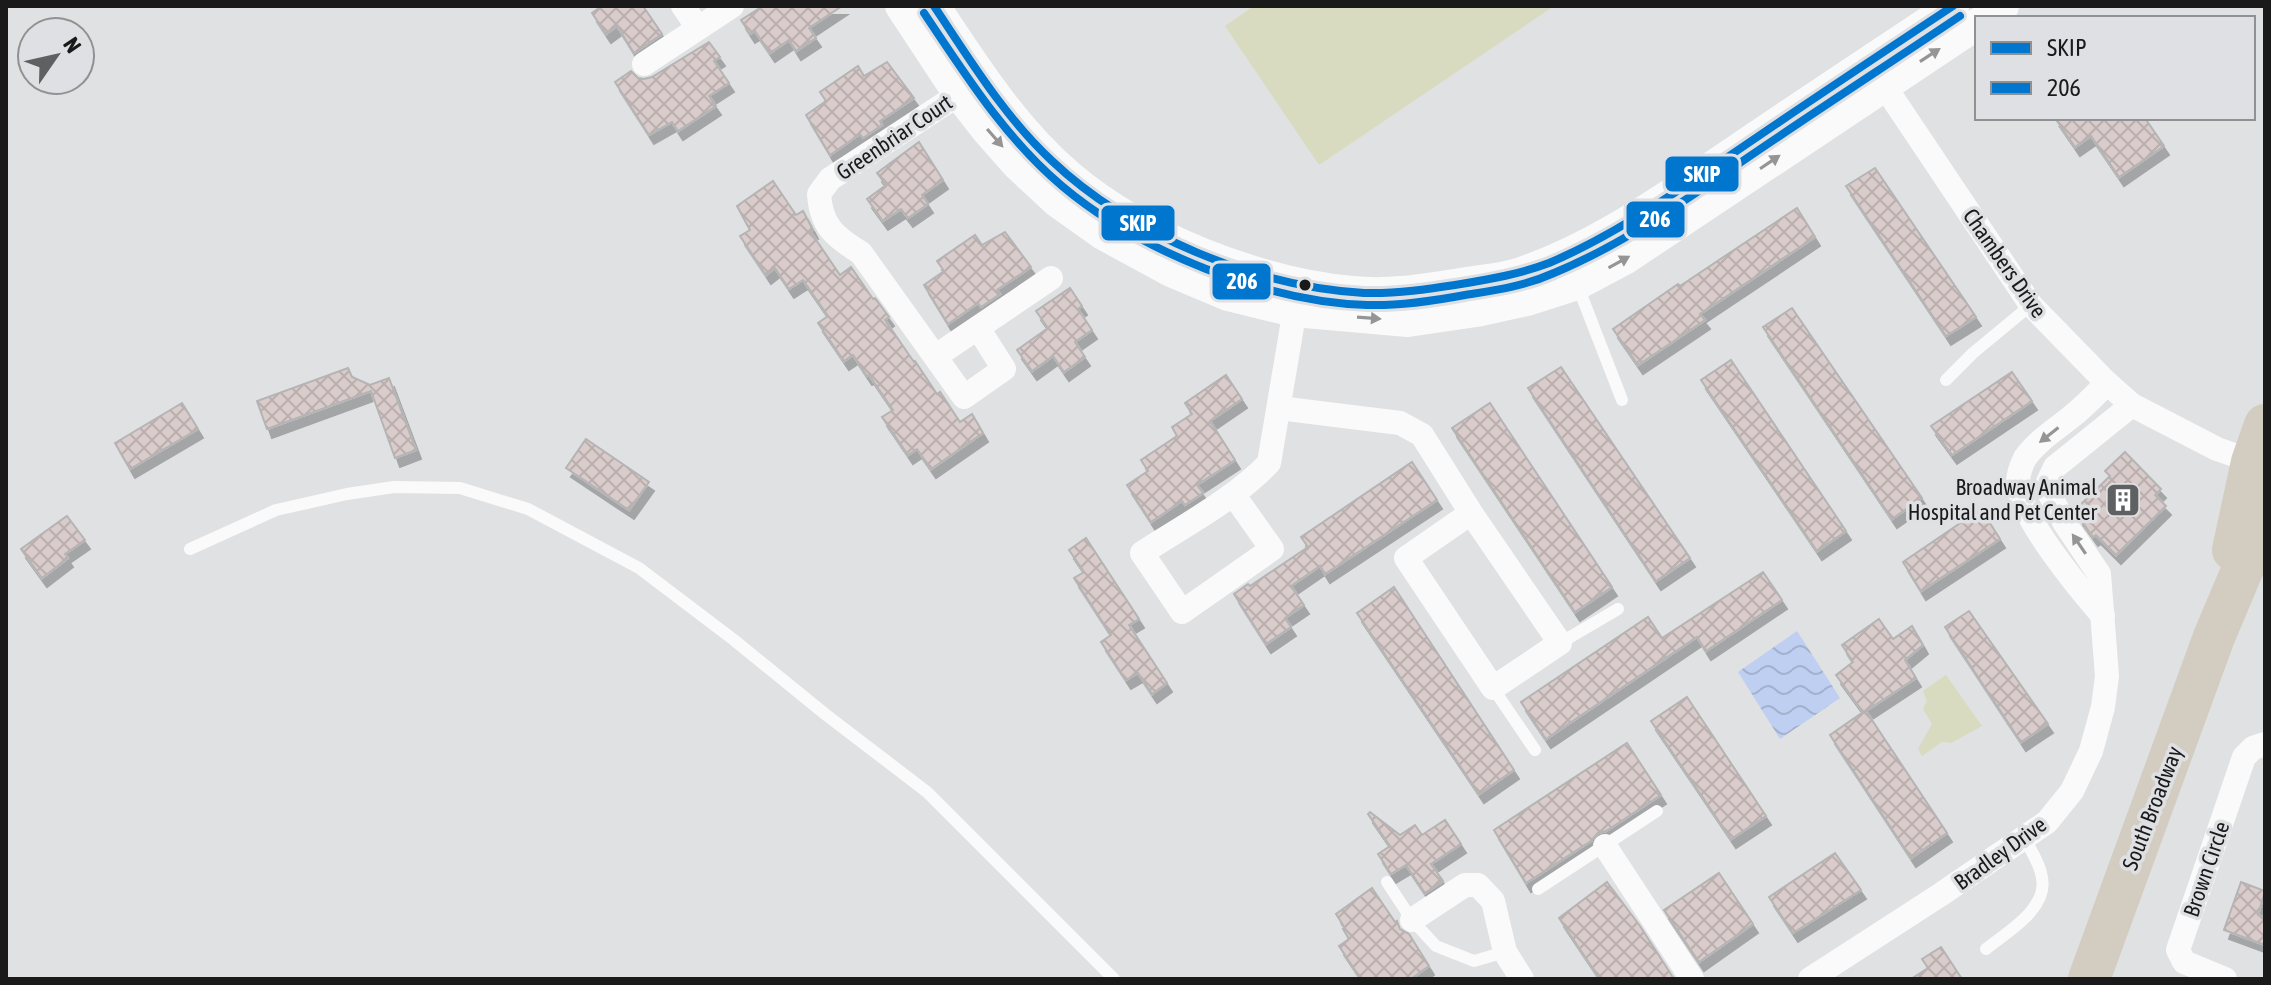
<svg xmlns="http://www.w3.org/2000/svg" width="2271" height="985" font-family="'Asap Condensed',sans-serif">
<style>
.park{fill:#d8dbc0}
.water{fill:url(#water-waves)}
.building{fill:url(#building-cross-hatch);stroke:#b5b4b5;stroke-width:2;filter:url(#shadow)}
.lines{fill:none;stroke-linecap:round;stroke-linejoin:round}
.lane{stroke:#fafafb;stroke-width:12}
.street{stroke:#fafafb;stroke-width:24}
.secondary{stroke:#fafafb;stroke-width:32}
.highway{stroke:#d3cdc1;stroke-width:42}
.bus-1-casing{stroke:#dfe0e3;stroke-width:14}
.bus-2-casing{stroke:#dfe0e3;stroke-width:14}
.bus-1{stroke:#0076ce;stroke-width:8}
.bus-2{stroke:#0076ce;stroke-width:8}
.oneway{fill:#959596}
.bus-dot{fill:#1a1a1b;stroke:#dfe0e3;stroke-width:3}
.labels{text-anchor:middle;stroke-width:7;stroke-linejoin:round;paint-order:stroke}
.street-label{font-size:22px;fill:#1a1a1b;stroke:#dfe0e3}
.poi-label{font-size:22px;fill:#1a1a1b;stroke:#dfe0e3;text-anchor:end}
.line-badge{stroke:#dfe0e3;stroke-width:3}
.badge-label{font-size:22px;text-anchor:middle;font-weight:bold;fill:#fff}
</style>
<defs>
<pattern id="water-waves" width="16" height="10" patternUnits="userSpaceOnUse" patternTransform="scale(2)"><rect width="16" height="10" fill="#becff1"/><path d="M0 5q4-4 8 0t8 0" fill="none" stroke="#a3b1ce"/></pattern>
<pattern id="building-cross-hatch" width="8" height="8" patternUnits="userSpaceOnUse" patternTransform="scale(2)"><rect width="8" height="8" fill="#d9cccb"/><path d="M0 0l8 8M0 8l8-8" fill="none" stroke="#baafae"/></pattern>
<filter id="shadow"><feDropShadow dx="5" dy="9" stdDeviation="0" flood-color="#0004"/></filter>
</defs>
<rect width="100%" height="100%" fill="#e0e1e2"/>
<g class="park">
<polygon points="1254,6 1554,6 1319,165 1225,26"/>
<polygon points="1946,675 1982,726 1951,743 1942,742 1922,756 1918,749 1932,724 1923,709 1927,701 1923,691"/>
</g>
<polygon class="water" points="1797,631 1840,698 1780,739 1738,672"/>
<g class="building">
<polygon points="602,6 643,6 662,34 634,53 617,26 606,34 592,13"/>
<polygon points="763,6 842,6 809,28 816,38 796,51 789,40 770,53 755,31 750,34 741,20"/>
<polygon points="709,42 720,57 714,61 729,83 709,96 716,106 678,131 672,122 649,135 615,82 631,71 638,78 644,79 652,77"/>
<polygon points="887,62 914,98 880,121 882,125 863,138 860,134 830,155 806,115 826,101 820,92 858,66 864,76"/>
<polygon points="2055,118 2145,118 2164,146 2119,177 2091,136 2075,147"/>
<polygon points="919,142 943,180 922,195 928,204 908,218 901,209 883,221 867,199 886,185 877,173"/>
<polygon points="1875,168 1976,317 1946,336 1846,186"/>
<polygon points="773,181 796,215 803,211 813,230 810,231 840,275 851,267 873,299 875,298 889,317 885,320 914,362 915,361 937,394 940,392 960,422 972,414 983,433 931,469 917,449 908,455 882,417 893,410 869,375 867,376 853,355 844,361 818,323 828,316 803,280 789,289 775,268 766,275 740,236 750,230 737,206"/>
<polygon points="1797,208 1815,237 1700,314 1705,320 1638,365 1613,329 1678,284 1680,286"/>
<polygon points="1005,232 1031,267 997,290 1000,294 981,307 978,303 948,324 924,285 944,271 937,261 975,235 982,245"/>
<polygon points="1070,288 1082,306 1078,309 1092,330 1075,342 1085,357 1064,372 1053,356 1032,371 1017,350 1048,328 1036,311"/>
<polygon points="1792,308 1922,498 1892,519 1763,327"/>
<polygon points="1731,360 1846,531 1817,551 1701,380"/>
<polygon points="1561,367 1690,558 1656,581 1528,388"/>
<polygon points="348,368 352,377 370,385 389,378 416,450 395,458 371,391 267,429 257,401"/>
<polygon points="2012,372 2032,401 1952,455 1931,426"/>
<polygon points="1226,375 1242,399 1210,421 1235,460 1197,485 1203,493 1185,505 1182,501 1151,522 1127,485 1148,471 1141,460 1177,436 1172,427 1192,414 1185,403"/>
<polygon points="182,403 198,429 130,469 115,443"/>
<polygon points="1490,403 1612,587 1575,612 1452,428"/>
<polygon points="586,439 649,482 629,510 566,468"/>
<polygon points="2125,452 2161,489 2155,495 2166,506 2116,555 2096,535 2093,537 2078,516 2083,513 2078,507 2110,476 2105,471"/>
<polygon points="1412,462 1437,500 1325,574 1320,566 1291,586 1304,605 1285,618 1291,627 1266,644 1234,594 1248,584 1250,586 1308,547 1301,537"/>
<polygon points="1981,509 2000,539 1921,591 1903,562"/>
<polygon points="67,516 85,540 65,554 68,558 42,578 21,549"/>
<polygon points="1086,538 1139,619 1129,625 1167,683 1152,694 1138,673 1126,680 1101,642 1111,635 1074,578 1084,572 1069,550"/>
<polygon points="1763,572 1782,600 1706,651 1697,637 1546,739 1521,702 1648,617 1662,638"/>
<polygon points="1394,587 1514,770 1479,794 1357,613"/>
<polygon points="1969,611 2048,724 2021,742 1945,627"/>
<polygon points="1879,619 1893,639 1912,626 1923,645 1905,660 1916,678 1866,711 1947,833 1911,858 1830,735 1863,712 1836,675 1853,662 1842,645"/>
<polygon points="1687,697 1766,816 1731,839 1651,721"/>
<polygon points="1627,743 1661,795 1606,831 1598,833 1591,841 1526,883 1494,830"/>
<polygon points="1370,812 1400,835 1415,825 1422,835 1445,820 1461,844 1431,864 1443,881 1425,893 1406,865 1391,874 1378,854 1390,846 1368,814"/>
<polygon points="1835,853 1861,890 1793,933 1769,897"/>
<polygon points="1719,873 1753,924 1699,962 1664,910"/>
<polygon points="1607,882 1640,926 1674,979 1600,979 1559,918"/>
<polygon points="2241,882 2265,891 2258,915 2265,918 2265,945 2224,930"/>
<polygon points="1372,888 1395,922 1397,921 1400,929 1409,934 1429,966 1411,979 1361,979 1339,946 1349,939 1343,929 1345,928 1336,914"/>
<polygon points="1941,947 1962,979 1911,979 1928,968 1922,959"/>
</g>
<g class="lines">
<g class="lane">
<polyline points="1577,284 1622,400"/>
<polyline points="1946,380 1973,353 2031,305"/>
<polyline points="190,549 276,510 347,494 394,487 460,488 528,509 639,568 734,640 825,714 927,792 1114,979"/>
<polyline points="1560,643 1618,609"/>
<polyline points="1493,688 1535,750"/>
<polyline points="1387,882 1412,920 1436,946 1474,961 1505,952"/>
<polyline points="1538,889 1657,811"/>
<path d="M1986,949C2007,932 2048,909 2042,878C2040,864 2031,850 2024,838"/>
</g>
<g class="street">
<polyline points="683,6 698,28"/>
<polyline points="644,64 732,6"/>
<polyline points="1875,72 2031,305 2107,383 2132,405 2217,449 2263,465"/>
<path d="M973,85L830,179L819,194C821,226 835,237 861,253L964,397L1004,369L978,328"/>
<polyline points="936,356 1051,278"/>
<polyline points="1279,408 1400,423 1422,435 1471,513 1560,643 1493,688 1406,558 1471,513"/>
<path d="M1233,494L1272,549L1182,612L1142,553C1185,525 1233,500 1269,463L1297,297"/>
<path d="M2103,616C2081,591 2017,514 2018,482C2018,475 2022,464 2025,458C2037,441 2055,430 2071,417C2084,407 2095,395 2107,383"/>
<polyline points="1605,846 1692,979"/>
<polyline points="1412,920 1465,885 1478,885 1493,901 1505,952 1522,979"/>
<polyline points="1810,979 1940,895 2047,822 2072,791 2091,751 2103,707 2107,676 2099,574 2064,522 2051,497 2048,482 2055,467 2132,405"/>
<polyline points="2225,979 2184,962 2178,950 2244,757 2253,748 2265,744"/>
</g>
<g class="secondary">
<polyline points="901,6 959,94 987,130 1017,164 1058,202 1103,234 1171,271 1228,295 1294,311 1408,321 1476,311 1527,300 1577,284 1626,258 1977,24"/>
<path d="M934,6C974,66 1014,130 1070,177C1142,238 1258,283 1352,292C1391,296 1429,289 1467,283C1484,280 1504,279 1521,273C1599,247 1668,196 1736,151C1808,102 1881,54 1953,6"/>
<polyline points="1986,18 2003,6"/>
</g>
<g class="highway">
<polyline points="2233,550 2252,462 2265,425"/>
<polyline points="2089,979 2214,637 2265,516"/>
</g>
<g class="bus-1-casing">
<path id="bus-1" d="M934,6C970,60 1004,116 1051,160C1130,235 1256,287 1364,293C1397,294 1429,289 1461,284C1491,279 1520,274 1549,263C1618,234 1680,189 1741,148C1811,100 1882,53 1953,6"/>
</g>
<g class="bus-2-casing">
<path id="bus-2" d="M924,13C965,74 1005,138 1062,186C1139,251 1266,302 1367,305C1400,306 1433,301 1465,295C1496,290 1525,286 1554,273C1624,244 1687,199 1750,156C1819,109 1890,63 1960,16"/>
</g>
<use href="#bus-1" class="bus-1"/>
<use href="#bus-2" class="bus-2"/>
</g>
<defs><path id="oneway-solid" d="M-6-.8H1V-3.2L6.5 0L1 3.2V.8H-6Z" transform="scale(2)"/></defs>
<g class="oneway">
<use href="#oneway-solid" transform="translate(1930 55) rotate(-33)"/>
<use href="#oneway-solid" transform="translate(995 138) rotate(49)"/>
<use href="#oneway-solid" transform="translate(1770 162) rotate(-34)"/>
<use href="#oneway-solid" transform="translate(1619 262) rotate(-29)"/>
<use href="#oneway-solid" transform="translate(1369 318) rotate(4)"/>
<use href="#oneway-solid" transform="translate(2049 435) rotate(142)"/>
<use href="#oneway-solid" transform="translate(2079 544) rotate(-124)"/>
</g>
<defs>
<g id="building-square" transform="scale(1.8)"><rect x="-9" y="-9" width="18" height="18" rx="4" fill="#5f6061" stroke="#dfe0e3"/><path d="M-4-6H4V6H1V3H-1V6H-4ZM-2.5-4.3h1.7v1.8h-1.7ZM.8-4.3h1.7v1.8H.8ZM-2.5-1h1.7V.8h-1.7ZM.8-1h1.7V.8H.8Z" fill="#fff"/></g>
</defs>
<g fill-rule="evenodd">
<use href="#building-square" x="2123" y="500"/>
</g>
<circle class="bus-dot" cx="1305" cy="285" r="7"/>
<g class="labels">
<g class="street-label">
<text transform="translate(894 137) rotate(-34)" y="8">Greenbriar Court</text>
<text transform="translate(2005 263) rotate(55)" y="8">Chambers Drive</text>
<text transform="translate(2152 808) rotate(-69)" y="8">South Broadway</text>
<text transform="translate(2000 853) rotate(-36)" y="8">Bradley Drive</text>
<text transform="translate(2206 869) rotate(-71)" y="8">Brown Circle</text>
</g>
<g class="poi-label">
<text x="2097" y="495">Broadway Animal<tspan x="2097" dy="25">Hospital and Pet Center</tspan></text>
</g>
</g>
<g class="line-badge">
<rect x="1664" y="155" width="76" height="38" rx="8" fill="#0076ce"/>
<rect x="1625" y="200" width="61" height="39" rx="8" fill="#0076ce"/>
<rect x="1100" y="204" width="76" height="38" rx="8" fill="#0076ce"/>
<rect x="1211" y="262" width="61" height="39" rx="8" fill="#0076ce"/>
</g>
<g class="badge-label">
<text x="1702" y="182">SKIP</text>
<text x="1655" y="227">206</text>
<text x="1138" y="231">SKIP</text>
<text x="1242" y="289">206</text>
</g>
<rect width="2271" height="985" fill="none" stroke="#1a1a1b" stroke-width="16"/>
<rect x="1975" y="16" width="280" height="104" fill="#dfe0e3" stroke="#909193" stroke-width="2"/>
<rect x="1991" y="42" width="40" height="12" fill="#0076ce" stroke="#909193" stroke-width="2"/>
<text x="2047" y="56" font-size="24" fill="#1a1a1b">SKIP</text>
<rect x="1991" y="82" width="40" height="12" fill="#0076ce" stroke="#909193" stroke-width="2"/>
<text x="2047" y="96" font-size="24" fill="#1a1a1b">206</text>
<g transform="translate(56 56) rotate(56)"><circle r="38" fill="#dfe0e3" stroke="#909193" stroke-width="2"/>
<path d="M0-6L14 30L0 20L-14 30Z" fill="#5f6061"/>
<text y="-12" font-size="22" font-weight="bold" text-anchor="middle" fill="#1a1a1b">N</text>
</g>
</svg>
